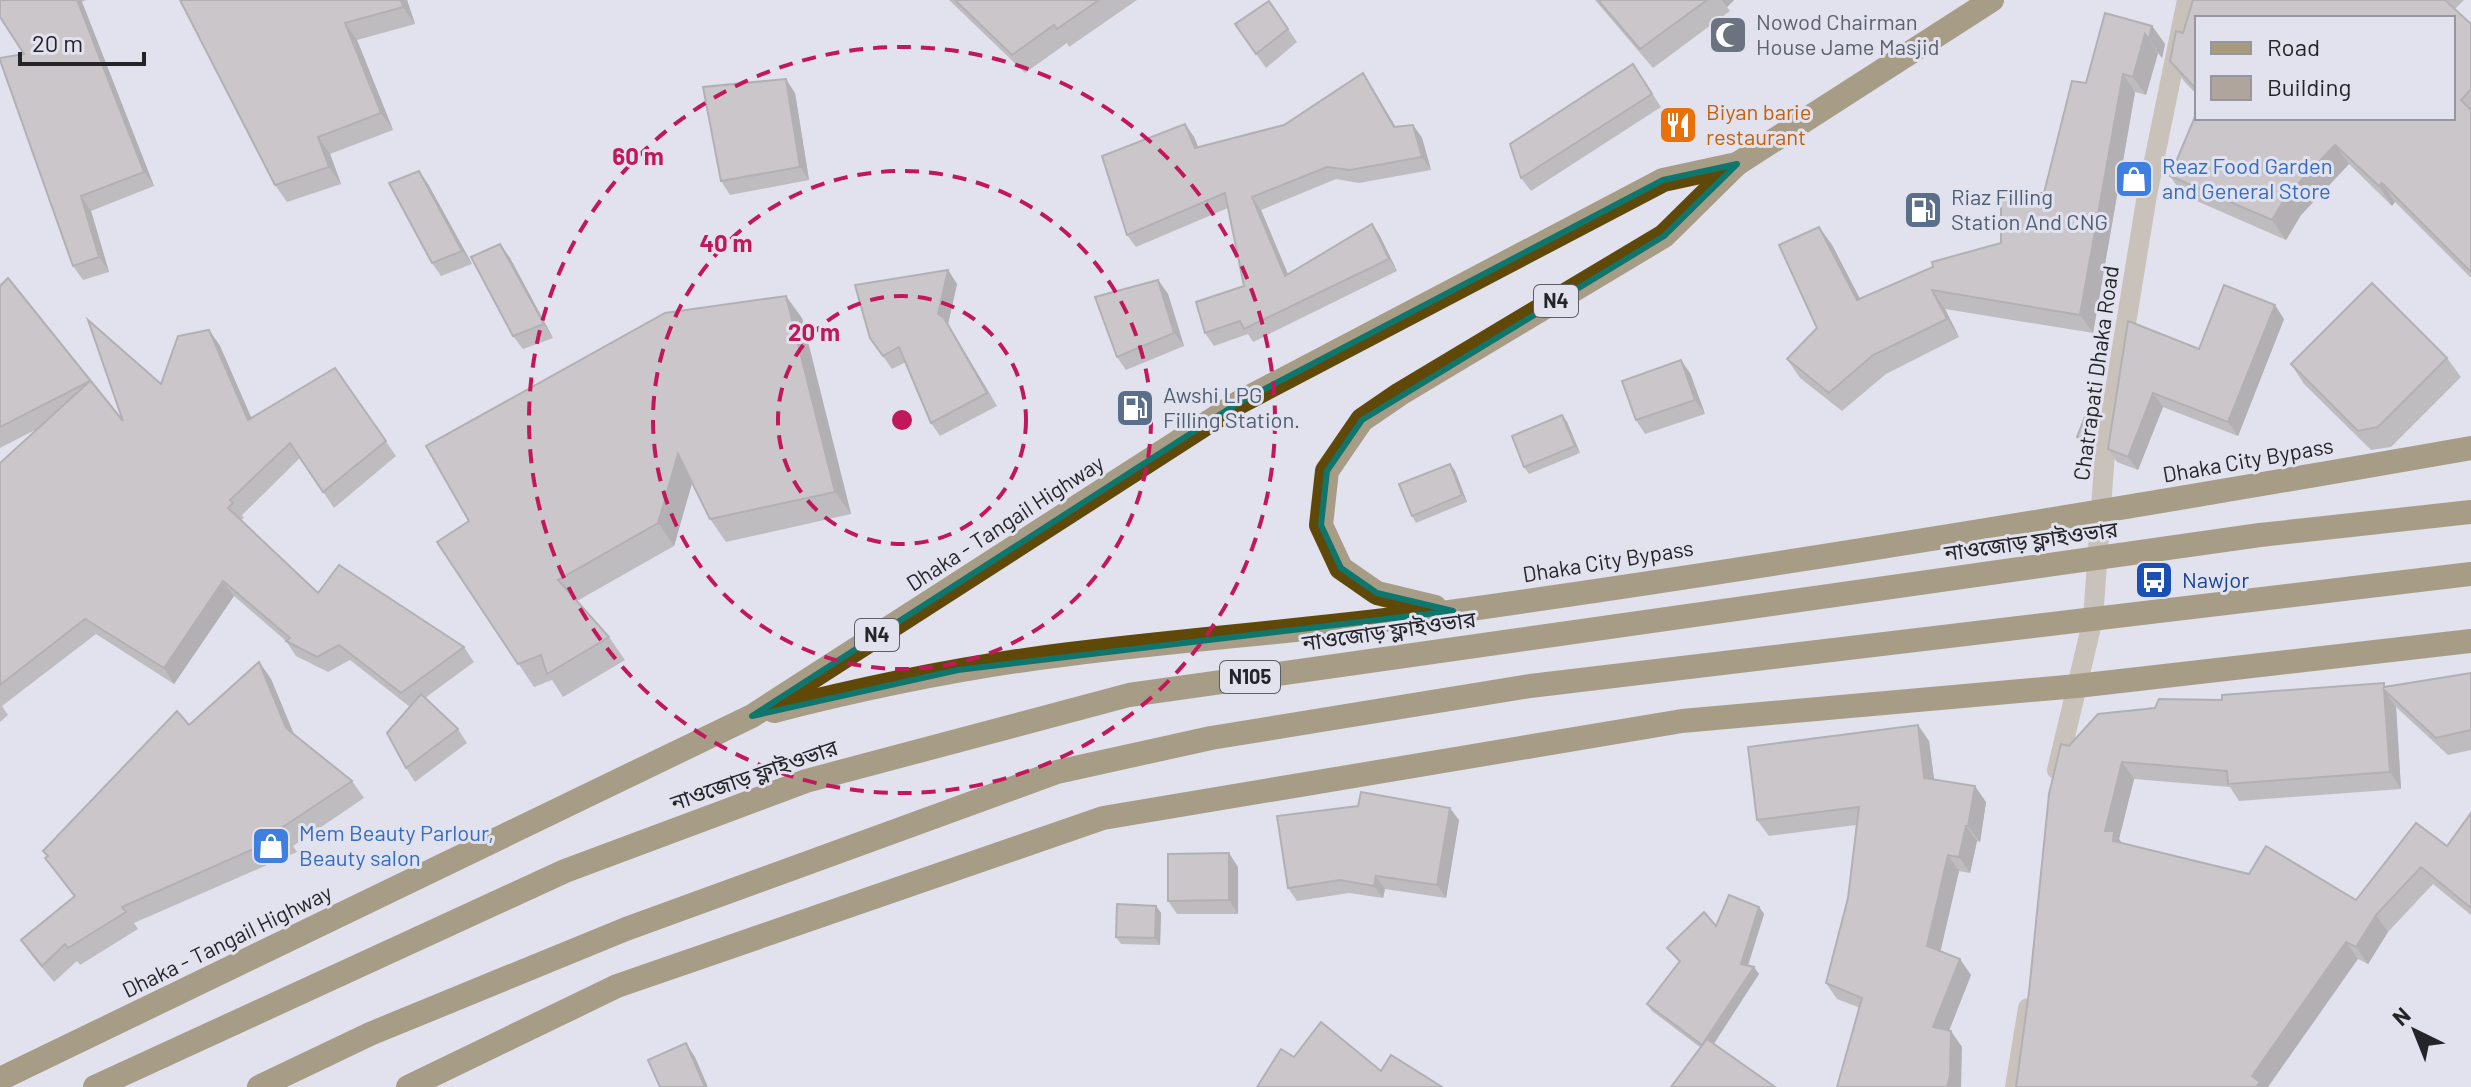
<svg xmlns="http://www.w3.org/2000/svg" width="2471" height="1087" font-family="Barlow,'Noto Sans Bengali',sans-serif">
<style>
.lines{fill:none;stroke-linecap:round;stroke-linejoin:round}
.minor{stroke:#a89b7c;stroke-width:20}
.highway{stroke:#604908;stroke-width:24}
.wall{fill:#968e87}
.shaded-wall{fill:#7a746e}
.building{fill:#afa59d;stroke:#7a746e;stroke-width:2}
.marked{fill:none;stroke:#0f766e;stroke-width:6;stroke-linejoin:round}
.ring{fill:none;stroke:#c2185b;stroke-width:4;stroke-dasharray:14 10}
.labels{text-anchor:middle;stroke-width:6;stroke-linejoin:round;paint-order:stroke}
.shield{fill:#e1e2ee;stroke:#5d5d64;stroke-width:2}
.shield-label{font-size:20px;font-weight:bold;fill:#242429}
.worship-label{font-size:22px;fill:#5b616d;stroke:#e1e2ee;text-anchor:start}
.food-label{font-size:22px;fill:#c56008;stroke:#e1e2ee;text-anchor:start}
.shop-label{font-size:22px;fill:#366cbe;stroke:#e1e2ee;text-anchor:start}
.service-label{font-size:22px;fill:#4e5e75;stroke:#e1e2ee;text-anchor:start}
.street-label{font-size:22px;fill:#242429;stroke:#e1e2ee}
.transit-label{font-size:22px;fill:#164399;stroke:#e1e2ee;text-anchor:start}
.centre{fill:#c2185b;stroke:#e1e2ee;stroke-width:4}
.ring-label{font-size:24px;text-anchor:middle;font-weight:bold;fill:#c2185b;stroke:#e1e2ee;stroke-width:6;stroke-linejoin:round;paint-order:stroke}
</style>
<rect width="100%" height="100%" fill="#e1e2ee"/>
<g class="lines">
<g class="minor">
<polyline points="2057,770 2093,619 2105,452 2147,195 2187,0"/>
<polyline points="2015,1087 2028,1008"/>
</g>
<g class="highway">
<polyline points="1435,607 1377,593 1341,568 1321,525 1327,471 1362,420 1400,394 1664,236 1737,164 1992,0"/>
<path d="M774,711C872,686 970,666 1070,654C1199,638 1328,629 1457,611C1796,563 2134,507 2471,448"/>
<polyline points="0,1079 752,716 1238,403 1663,180 1737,164"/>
<polyline points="95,1087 565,871 806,781 1129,695 2260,535 2471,512"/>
<polyline points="259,1087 370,1034 626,929 1057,772 1211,738 1530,686 2471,574"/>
<polyline points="408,1087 617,986 1103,818 1682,721 2077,686 2471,641"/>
</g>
</g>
<g class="wall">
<polygon points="0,0 86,0 82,2 154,186 91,211 109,272 83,280 73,266 24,54"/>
<polygon points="180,0 407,0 415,24 357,40 393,130 330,154 341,184 287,202 275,185"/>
<polygon points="949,0 1137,0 1069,47 1067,43 1025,73"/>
<polygon points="1595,0 1734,0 1727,7 1730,11 1653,68"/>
<polygon points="2193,0 2464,0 2455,9 2471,24 2471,278 2395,202 2392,206 2349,164 2301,215 2286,240 2183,195 2170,176 2453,118 2197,18 2197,95 2184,81 2170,61 2183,33"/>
<polygon points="1269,1 1297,42 1266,68 1235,24"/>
<polygon points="2152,26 2165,44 2162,58 2158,53 2146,95 2135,92 2093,333 1945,309 1959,337 1886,374 1842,411 1800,378 1787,359 1817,328 1819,227 1832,245 1860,299 2001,243 2044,193 2086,83"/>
<polygon points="1633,64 1661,107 1531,191 1521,178"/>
<polygon points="1371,86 1395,126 1413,125 1422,138 1431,170 1359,183 1336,179 1261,210 1288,274 1372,224 1380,236 1397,271 1253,342 1248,334 1214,346 1205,333 1244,286 1228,208 1136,247 1127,235 1185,124 1194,137 1198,147 1284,125"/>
<polygon points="795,93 809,180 730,195 721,181"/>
<polygon points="428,184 472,264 441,276 432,263"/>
<polygon points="500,244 510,258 553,338 523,349 513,336"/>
<polygon points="948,270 957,284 948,324 997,406 940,436 931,423 906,362 892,369 870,338"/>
<polygon points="1158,280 1168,294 1184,346 1126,370 1117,357"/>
<polygon points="0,286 123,421 161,384 209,330 220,346 251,418 335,368 396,456 334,508 300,458 242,515 244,518 241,520 318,593 464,647 474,662 425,698 458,729 467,743 415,782 406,768 410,707 350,660 328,672 296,656 286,641 234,596 174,684 96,634 2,706 8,715 0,722 0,463 37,429 0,448"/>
<polygon points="802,318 851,514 726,542 710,519 692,483 674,546 577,601 609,637 625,660 563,697 552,680 534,687 437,542"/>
<polygon points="2284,319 2238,436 2163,407 2138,470 2117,462 2108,449 2128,321 2199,349"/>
<polygon points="2447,358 2461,377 2391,447 2371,450 2304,384 2291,364"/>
<polygon points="1690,373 1705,414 1645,434 1636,420"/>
<polygon points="2087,412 2096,426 2092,452 2086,450 2077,437"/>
<polygon points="1562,415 1567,422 1580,453 1529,474 1524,467"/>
<polygon points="1450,464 1455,471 1467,502 1416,523 1412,516"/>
<polygon points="259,662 271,679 294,734 352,781 364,798 293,846 297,852 134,923 138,929 80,965 77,961 54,982 33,957 21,940 74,897 45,858 47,856 43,851 189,725"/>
<polygon points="2471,673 2471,750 2448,755 2396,707 2401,789 2239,801 2230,787 2134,779 2119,839 2122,844 2356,900 2447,846 2471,813 2471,915 2433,884 2388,932 2368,964 2358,959 2016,1087 2069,746 2155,708 2222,700 2386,686"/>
<polygon points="1929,741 1934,780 1986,802 1980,842 1977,841 1970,873 1959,871 1940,951 1971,975 1949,1031 1962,1047 1837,999 1826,983 1848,898 1856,825 1769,836 1757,820"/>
<polygon points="1459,820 1446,898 1385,889 1383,898 1349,893 1297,901 1288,888"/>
<polygon points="1238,867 1238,914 1177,914 1168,901"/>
<polygon points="1156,906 1161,913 1160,945 1121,944 1116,937"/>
<polygon points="1759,907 1764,914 1748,966 1759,974 1701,1048 1652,1011 1647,1004 1679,962 1667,948"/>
</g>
<g class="shaded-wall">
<polygon points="77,0 81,0 82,2 154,186 144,172"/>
<polygon points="401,0 407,0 415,24 403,7"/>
<polygon points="1722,0 1734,0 1727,7"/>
<polygon points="345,23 357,40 393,130 381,113"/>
<polygon points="2152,26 2165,44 2162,58 2149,39"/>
<polygon points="2145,34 2158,53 2146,95 2133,77"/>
<polygon points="1363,73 1371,86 1403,139 1394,127"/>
<polygon points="2123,74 2135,92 2093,333 2080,315"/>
<polygon points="786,79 795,93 809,180 800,167"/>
<polygon points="1185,124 1194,137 1204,161 1195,148"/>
<polygon points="1413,125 1422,138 1431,170 1422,157"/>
<polygon points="318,137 330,154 341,184 329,167"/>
<polygon points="2335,145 2349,164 2301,215 2286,240 2272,220 2287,195"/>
<polygon points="419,171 428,184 472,264 462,251"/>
<polygon points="2382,183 2395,202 2392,206 2379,186"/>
<polygon points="81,196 91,211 109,272 99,257"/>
<polygon points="1252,197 1261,210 1294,289 1285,276"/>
<polygon points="1372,224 1380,236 1397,271 1389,259"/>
<polygon points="1819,227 1832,245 1870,318 1857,300"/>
<polygon points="500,244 510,258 553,338 544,324"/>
<polygon points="948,270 957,284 948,324 997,406 938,314"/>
<polygon points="1158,280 1168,294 1184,346 1174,333"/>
<polygon points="1932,290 1945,309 1959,337 1947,319"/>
<polygon points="786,296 802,318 851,514 835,492"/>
<polygon points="2275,305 2284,319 2238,436 2228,422"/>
<polygon points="209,330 220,346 259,435 248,420"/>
<polygon points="1681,360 1690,373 1705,414 1695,400"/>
<polygon points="2153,393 2163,407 2138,470 2128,457"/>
<polygon points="2087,412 2096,426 2092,452 2082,439"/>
<polygon points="1562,415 1567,422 1580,453 1575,446"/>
<polygon points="678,454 694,476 674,546 658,523"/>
<polygon points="1450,464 1455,471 1467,502 1462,495"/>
<polygon points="223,581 234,596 174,684 164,668"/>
<polygon points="259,662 271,679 298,745 286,728"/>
<polygon points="2384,690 2396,707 2401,789 2390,772"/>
<polygon points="1918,725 1929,741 1936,794 1924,778"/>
<polygon points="2122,762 2134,779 2119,839 2126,848 2117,847 2105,831"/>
<polygon points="1975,786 1986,802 1980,842 1968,826"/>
<polygon points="1450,808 1459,820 1446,898 1437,885"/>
<polygon points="1966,826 1977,841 1970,873 1959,857"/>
<polygon points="1229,853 1238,867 1238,914 1229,900"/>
<polygon points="1948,855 1959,871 1938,962 1927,946"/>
<polygon points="1376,876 1385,889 1383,898 1374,886"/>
<polygon points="1156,906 1161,913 1160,945 1155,938"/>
<polygon points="1759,907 1764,914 1746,971 1741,964"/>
<polygon points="2376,915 2388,932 2368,964 2356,947"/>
<polygon points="2346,942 2358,959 2268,1087 2256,1087 2252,1076"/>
<polygon points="1960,959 1971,975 1944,1043 1933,1027"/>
<polygon points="1754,967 1759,974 1708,1053 1703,1046"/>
<polygon points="1951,1031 1962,1047 1961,1087 1947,1087"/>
<polygon points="686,1043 695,1057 708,1087 705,1087"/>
</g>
<g class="building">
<polygon points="0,0 77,0 144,172 81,196 99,257 73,266 0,60 0,58 24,54 0,17"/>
<polygon points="180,0 401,0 403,7 345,23 381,113 318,137 329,167 275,185"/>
<polygon points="955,0 1099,0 1057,29 1054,25 1012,55"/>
<polygon points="1598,0 1707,0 1640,49"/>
<polygon points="2193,0 2445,0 2471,24 2471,89 2461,100 2471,110 2471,272 2382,183 2379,186 2335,145 2287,195 2272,220 2170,176 2197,112 2197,118 2453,118 2453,18 2197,18 2197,90 2170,61 2176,31 2183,33"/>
<polygon points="1269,1 1288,29 1256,54 1235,24"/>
<polygon points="2105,13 2152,26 2149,39 2145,34 2133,77 2123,74 2080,315 1932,290 1947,319 1873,355 1829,393 1787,359 1817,328 1779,245 1819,227 1857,300 1933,267 1932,262 2001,243 2001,193 2044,193 2072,81 2086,83"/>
<polygon points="1633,64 1652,94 1521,178 1510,144"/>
<polygon points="1363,73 1394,127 1413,125 1422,157 1350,170 1327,167 1252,197 1285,276 1372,224 1389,259 1244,329 1240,321 1205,333 1196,302 1244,286 1225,193 1127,235 1102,156 1185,124 1195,148 1284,125"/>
<polygon points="786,79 800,167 721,181 703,87"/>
<polygon points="419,171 462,251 432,263 389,183"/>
<polygon points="500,244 544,324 513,336 471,257"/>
<polygon points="948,270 938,314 944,318 987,393 931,423 899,347 883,356 870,338 855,285"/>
<polygon points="8,278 123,421 88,320 161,384 178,336 209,330 248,420 335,368 386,441 323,492 290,443 230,500 233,503 228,508 318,593 339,565 464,647 401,693 339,645 317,657 286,641 290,638 223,581 164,668 85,619 0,685 0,463 90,381 0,427 0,286"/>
<polygon points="1158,280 1174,333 1117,357 1095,297"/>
<polygon points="2372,283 2447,358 2378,427 2358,431 2291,364"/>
<polygon points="2224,285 2275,305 2228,422 2153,393 2128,457 2108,449 2128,321 2199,349"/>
<polygon points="786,296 835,492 710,519 678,454 658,523 558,580 609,637 547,674 541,655 518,664 437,542 469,521 426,446 665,313"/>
<polygon points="1681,360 1695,400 1636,420 1622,381"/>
<polygon points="2087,412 2082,439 2077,437"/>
<polygon points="1562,415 1575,446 1524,467 1512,436"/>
<polygon points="1450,464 1462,495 1412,516 1399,484"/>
<polygon points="259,662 286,728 352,781 280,829 285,835 122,907 126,912 68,948 65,944 42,966 21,940 75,896 45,858 48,856 43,851 177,711 189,725"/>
<polygon points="2471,673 2471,730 2436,738 2384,690 2390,772 2228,784 2227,771 2122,762 2105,831 2114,831 2113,841 2249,874 2266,846 2356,900 2416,823 2447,846 2471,813 2471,908 2421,867 2376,915 2356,947 2346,942 2252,1076 2260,1082 2256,1087 2016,1087 2029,992 2049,794 2061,744 2069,746 2098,714 2155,708 2159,699 2222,700 2222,695 2384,683 2384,687"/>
<polygon points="421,694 458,729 406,768 387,733"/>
<polygon points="1918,725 1924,778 1975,786 1968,826 1966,826 1959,857 1948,855 1927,946 1960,959 1933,1027 1951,1031 1950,1076 1947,1087 1837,1087 1862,998 1826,983 1848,898 1859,807 1757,820 1748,747"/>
<polygon points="1361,792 1450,808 1437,885 1376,876 1374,886 1340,880 1288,888 1277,816 1358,806"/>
<polygon points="1229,853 1229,900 1168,901 1168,854"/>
<polygon points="1729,895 1759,907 1741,964 1754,967 1702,1045 1647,1004 1680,961 1667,948 1704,912 1716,926"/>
<polygon points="1117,904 1156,906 1155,938 1116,937"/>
<polygon points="1321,1022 1381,1071 1391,1055 1442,1087 1257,1087 1281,1049 1294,1057"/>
<polygon points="1707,1039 1775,1087 1671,1087"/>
<polygon points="686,1043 705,1087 660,1087 648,1060"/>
</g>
<path d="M0 0H2471V1087H0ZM1737,164L1664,236L1362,420L1327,471L1321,525L1341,568L1377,593L1453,611L958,670L752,716L1238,403L1663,180Z" fill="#e1e2ee" fill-opacity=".55" fill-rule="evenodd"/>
<path class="marked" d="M1737,164L1664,236L1362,420L1327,471L1321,525L1341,568L1377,593L1453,611L958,670L752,716L1238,403L1663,180Z"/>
<g class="ring">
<circle cx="902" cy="420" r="124"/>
<circle cx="902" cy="420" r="249"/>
<circle cx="902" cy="420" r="373"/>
</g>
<defs>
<g id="mosque-square" transform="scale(2)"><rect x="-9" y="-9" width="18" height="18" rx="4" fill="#6b7280" stroke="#e1e2ee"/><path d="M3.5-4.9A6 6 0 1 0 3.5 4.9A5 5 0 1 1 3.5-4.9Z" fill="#fff"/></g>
<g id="restaurant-square" transform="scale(2)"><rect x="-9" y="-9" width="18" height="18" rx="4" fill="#e8710a" stroke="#e1e2ee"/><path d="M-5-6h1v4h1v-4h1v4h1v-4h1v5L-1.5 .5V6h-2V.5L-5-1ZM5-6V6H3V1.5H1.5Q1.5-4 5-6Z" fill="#fff"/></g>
<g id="shop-square" transform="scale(2)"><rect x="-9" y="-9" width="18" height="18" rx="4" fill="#3f7fe0" stroke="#e1e2ee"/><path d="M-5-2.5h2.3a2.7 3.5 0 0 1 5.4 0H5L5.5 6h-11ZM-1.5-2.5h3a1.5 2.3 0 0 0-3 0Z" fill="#fff"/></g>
<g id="fuel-square" transform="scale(2)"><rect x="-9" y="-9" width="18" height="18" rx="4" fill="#5c6f8a" stroke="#e1e2ee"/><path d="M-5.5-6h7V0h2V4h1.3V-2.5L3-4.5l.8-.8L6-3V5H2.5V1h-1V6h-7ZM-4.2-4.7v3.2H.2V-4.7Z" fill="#fff"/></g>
<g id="bus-square" transform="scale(2)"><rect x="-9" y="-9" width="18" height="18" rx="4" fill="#1a4fb4" stroke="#e1e2ee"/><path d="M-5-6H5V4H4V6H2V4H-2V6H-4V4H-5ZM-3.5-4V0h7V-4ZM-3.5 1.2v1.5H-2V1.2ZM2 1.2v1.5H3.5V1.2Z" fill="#fff"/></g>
</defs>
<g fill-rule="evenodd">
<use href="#mosque-square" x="1728" y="35"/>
<use href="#restaurant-square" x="1678" y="125"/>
<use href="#shop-square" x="2134" y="179"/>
<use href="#fuel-square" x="1923" y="210"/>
<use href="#fuel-square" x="1135" y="408"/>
<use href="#bus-square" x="2154" y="580"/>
<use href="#shop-square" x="271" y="846"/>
</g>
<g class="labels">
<g class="shield">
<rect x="1534" y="285" width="44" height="32" rx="6"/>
<rect x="855" y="619" width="44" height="32" rx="6"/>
<rect x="1220" y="661" width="60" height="32" rx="6"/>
</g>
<g class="shield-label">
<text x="1556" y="308">N4</text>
<text x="877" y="642">N4</text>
<text x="1250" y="684">N105</text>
</g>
<g class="worship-label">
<text x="1756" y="30">Nowod Chairman<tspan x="1756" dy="25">House Jame Masjid</tspan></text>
</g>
<g class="food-label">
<text x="1706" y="120">Biyan barie<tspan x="1706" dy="25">restaurant</tspan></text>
</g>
<g class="shop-label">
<text x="2162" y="174">Reaz Food Garden<tspan x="2162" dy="25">and General Store</tspan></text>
<text x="299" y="841">Mem Beauty Parlour,<tspan x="299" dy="25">Beauty salon</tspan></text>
</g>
<g class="service-label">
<text x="1951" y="205">Riaz Filling<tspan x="1951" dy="25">Station And CNG</tspan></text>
<text x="1163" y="403">Awshi LPG<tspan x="1163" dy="25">Filling Station.</tspan></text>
</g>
<g class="street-label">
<text transform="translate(2096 373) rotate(-82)" y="8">Chatrapati Dhaka Road</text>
<text transform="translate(2248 460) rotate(-10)" y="8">Dhaka City Bypass</text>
<text transform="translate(1005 523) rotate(-33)" y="8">Dhaka - Tangail Highway</text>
<text transform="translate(2031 541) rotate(-8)" y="8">নাওজোড় ফ্লাইওভার</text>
<text transform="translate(1608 561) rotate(-9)" y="8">Dhaka City Bypass</text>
<text transform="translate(1389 631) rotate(-8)" y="8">নাওজোড় ফ্লাইওভার</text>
<text transform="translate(754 775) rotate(-19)" y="8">নাওজোড় ফ্লাইওভার</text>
<text transform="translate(227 941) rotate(-26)" y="8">Dhaka - Tangail Highway</text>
</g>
<g class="transit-label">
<text x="2182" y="588">Nawjor</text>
</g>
</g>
<circle cx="902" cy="420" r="12" class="centre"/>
<g class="ring-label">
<text x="638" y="165">60 m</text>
<text x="726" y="252">40 m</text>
<text x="814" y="341">20 m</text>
</g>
<rect x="2195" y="16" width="260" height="104" fill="#e1e2ee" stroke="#95969f" stroke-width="2"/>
<rect x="2211" y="42" width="40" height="12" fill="#a89b7c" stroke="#95969f" stroke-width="2"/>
<text x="2267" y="56" font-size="24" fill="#242429">Road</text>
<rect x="2211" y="76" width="40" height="24" fill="#afa59d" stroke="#95969f" stroke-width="2"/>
<text x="2267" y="96" font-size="24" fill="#242429">Building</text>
<g transform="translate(2415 1031) rotate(317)" stroke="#e1e2ee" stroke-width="6" paint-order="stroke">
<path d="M0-6L14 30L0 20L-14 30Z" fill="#242429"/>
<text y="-12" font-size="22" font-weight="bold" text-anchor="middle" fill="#242429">N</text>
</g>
<path d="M20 52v12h124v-12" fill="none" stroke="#242429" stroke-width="4"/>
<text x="32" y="52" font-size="24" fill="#242429" stroke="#e1e2ee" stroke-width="6" paint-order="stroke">20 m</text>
</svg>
